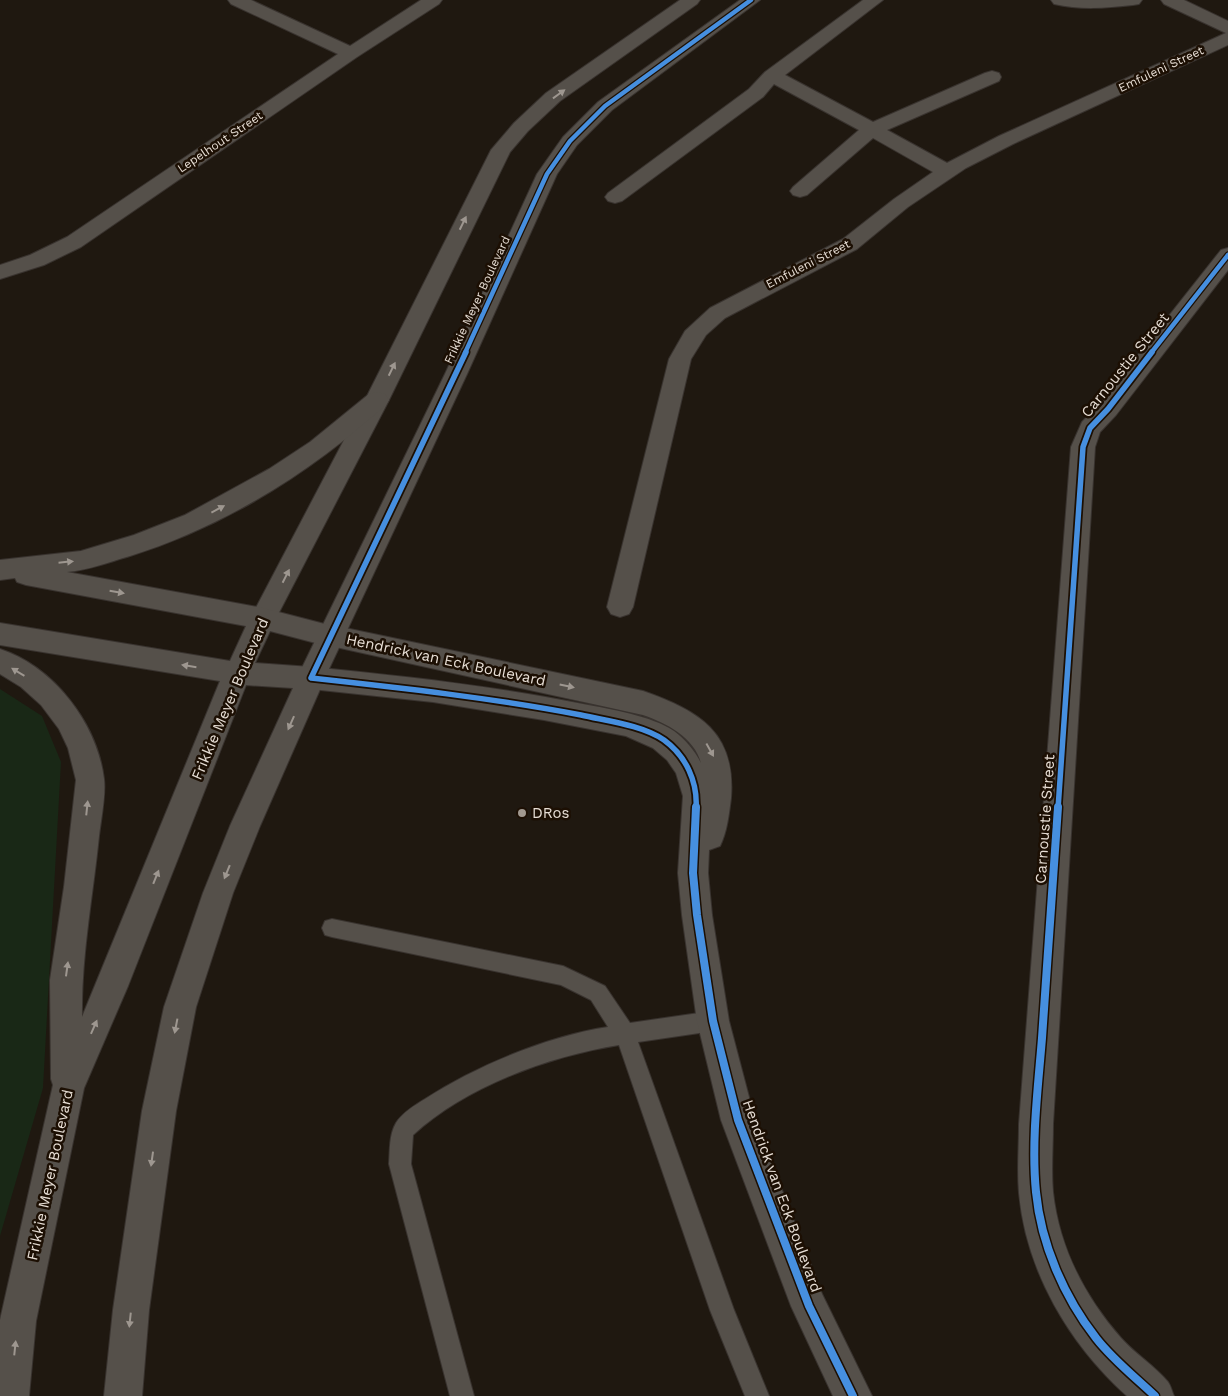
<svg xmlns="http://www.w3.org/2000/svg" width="1228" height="1396" font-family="'Work Sans',sans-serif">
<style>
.green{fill:#192816}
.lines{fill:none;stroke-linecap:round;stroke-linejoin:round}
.service-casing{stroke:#39332f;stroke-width:2}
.minor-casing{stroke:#39332f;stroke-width:2}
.tertiary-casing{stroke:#39332f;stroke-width:2}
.secondary-casing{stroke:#39332f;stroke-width:2}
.service{fill:#55504a;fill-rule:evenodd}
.minor{fill:#55504a;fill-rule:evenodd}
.tertiary{fill:#55504a;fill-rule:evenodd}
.secondary{fill:#55504a;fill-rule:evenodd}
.cycleway-far2-casing{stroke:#1c0f03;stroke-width:7}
.cycleway-far1-casing{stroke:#1c0f03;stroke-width:9}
.cycleway-casing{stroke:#1c0f03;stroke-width:11}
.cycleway-far2{stroke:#468fdf;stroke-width:4.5}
.cycleway-far1{stroke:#468fdf;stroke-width:5.5}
.cycleway{stroke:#468fdf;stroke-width:8}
.oneway{fill:#9e9790}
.poi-dot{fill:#a19990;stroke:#1c0f03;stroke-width:2}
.labels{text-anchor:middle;stroke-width:5;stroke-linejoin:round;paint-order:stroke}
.far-street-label{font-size:12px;fill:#e7ded5;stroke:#1c0f03}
.street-label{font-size:15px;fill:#e7ded5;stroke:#1c0f03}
.poi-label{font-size:15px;fill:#e7ded5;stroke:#1c0f03;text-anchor:start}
</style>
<rect width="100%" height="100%" fill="#1f1810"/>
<polygon class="green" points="0,689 42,716 61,762 43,1088 0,1236"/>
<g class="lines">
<g class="service-casing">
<path id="service" d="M332,919L563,966L605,986L630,1023L713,1011L720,1014L723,1021L720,1028L713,1031L638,1042L734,1310L769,1396H745L710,1310L619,1045C549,1056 465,1087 413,1135L411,1164L474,1396H450L389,1164C390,1150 389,1135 396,1123C402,1113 415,1105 425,1099C476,1066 548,1036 608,1027L591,1000L561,985L332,937L325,935L322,928L325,921Z"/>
</g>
<g class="minor-casing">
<g id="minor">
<polygon points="228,0 251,0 350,46 421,0 442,0 439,4 357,57 81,247 44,265 0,279 0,265 30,255 67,237 338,54 231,4"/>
<polygon points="863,0 883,0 785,75 873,122 985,73 992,71 999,73 1001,77 999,81 887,130 947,163 999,136 1226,33 1164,4 1161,0 1184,0 1228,21 1228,45 1013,144 966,168 908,207 857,249 725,318 706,335 691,359 633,607 629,614 620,617 611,614 607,607 669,359 685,331 710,308 843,239 894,199 933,172 873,138 807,195 800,197 793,195 790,191 793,187 859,130 774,84 763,97 622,201 615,203 608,201 605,197 608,193 749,89 765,72"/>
<path d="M1051,0H1142L1139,4L1133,5C1106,8 1080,10 1054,4Z"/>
<path d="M1228,248V270L1116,415L1100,432L1095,447L1053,1124C1053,1147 1051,1170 1053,1192C1059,1247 1085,1297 1121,1338C1135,1354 1155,1366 1168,1382C1171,1386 1172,1392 1174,1396H1127C1069,1344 1026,1271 1019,1193C1017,1170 1019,1147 1019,1124L1071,447L1082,422L1100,403L1221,250Z"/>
<path d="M331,625L643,691C699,711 736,732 731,798C729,814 727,832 720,846L709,850L708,873L712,915L729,1021L755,1120L822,1294L872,1396H833L791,1306L721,1120L697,1021L682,915L678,873L683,796L676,773L667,760L653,748L626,736L544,720L433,702L311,689L301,686L297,678L301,670L311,667C402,676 493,686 583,704C610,709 652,716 674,731C685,739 695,751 701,763C694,737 666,723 643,715L322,644L318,636L322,628Z"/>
</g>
</g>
<g class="tertiary-casing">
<g id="tertiary">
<polygon points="680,0 700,0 697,4 560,101 528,131 510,152 389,400 272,626 263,630 254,626 250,619 365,400 491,150 514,123 546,93"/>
<polygon points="740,0 760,0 612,110 577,145 557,174 467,374 321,686 311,689 301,686 297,678 445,374 537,174 563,137 598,102"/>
</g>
</g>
<g class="secondary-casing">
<path id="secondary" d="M377,392L385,394L389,400L385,406C366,422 346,439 326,454C267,498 200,534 130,556C109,562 89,570 67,572L263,608L340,628L344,636L340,644L331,647L270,631L255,663L311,667L321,670L325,678L260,826L233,893L196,1007L176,1111L149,1310L142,1396H104L113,1310L142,1111L164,1007L203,893L230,826L293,688L246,685L128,986L84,1088L36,1321L29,1396H0V1320L53,1085L51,1079L50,980L64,887L76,780L68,748L59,729L41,705L21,687L0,674V649C54,667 97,723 104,779C106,795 101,819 99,836C93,896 81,956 82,1017L220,681L0,645V623L230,661L246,626L26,585L17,582L15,578L0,580V560L81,551L134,535L185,515L269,469L310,442L369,394Z"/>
</g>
<use href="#service" class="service"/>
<use href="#minor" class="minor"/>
<use href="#tertiary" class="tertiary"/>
<use href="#secondary" class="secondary"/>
<g class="cycleway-far2-casing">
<g id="cycleway-far2">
<polyline points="465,353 547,174 570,141 605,106 751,0"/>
<polyline points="1151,353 1228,255"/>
</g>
</g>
<g class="cycleway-far1-casing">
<g id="cycleway-far1">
<path d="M466,352L311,678C402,688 492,698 581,715C607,721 642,725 664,740C686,756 698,782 696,809"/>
<polyline points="1058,809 1083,447 1090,428 1108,409 1152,352"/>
</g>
</g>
<g class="cycleway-casing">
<g id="cycleway">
<polyline points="696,807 693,873 697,915 713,1021 738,1120 809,1306 853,1396"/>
<path d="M1058,807C1053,884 1047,961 1042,1038C1038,1088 1031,1142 1036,1192C1041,1244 1064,1297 1096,1338C1113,1360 1135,1377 1155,1396"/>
</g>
</g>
<use href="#cycleway-far2" class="cycleway-far2"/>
<use href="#cycleway-far1" class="cycleway-far1"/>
<use href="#cycleway" class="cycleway"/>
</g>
<defs><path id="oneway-solid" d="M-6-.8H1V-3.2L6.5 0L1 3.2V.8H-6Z" transform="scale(1.25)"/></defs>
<g class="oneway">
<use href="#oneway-solid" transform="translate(559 94) rotate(-36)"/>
<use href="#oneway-solid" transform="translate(463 223) rotate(-64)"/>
<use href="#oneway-solid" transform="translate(392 369) rotate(-64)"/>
<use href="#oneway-solid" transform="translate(218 509) rotate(-28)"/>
<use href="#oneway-solid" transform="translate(66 562) rotate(-6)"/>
<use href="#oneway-solid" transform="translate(286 576) rotate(-63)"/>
<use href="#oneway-solid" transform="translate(117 592) rotate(10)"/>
<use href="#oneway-solid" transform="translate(189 666) rotate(-171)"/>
<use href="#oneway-solid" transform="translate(18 672) rotate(-149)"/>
<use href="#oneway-solid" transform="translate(567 686) rotate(12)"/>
<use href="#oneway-solid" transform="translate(291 723) rotate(114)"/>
<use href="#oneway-solid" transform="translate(710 750) rotate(61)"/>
<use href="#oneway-solid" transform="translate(87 808) rotate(-84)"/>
<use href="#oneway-solid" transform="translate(227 872) rotate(112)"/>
<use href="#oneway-solid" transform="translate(156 877) rotate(-68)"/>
<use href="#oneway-solid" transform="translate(67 969) rotate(-82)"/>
<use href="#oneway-solid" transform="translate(176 1026) rotate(101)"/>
<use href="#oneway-solid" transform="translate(94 1027) rotate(-66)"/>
<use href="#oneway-solid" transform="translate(152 1159) rotate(98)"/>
<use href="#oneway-solid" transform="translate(130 1320) rotate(96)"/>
<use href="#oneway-solid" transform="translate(15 1348) rotate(-84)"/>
</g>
<circle class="poi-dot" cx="522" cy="813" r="5"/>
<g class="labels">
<g class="far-street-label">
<text transform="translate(1161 69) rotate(-25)" y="4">Emfuleni Street</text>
<text transform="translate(220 142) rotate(-34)" y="4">Lepelhout Street</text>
<text transform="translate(808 264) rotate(-27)" y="4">Emfuleni Street</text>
<text transform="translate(477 300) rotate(-65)" y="4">Frikkie Meyer Boulevard</text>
</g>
<g class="street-label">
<text transform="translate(1125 365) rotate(-51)" y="5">Carnoustie Street</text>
<text transform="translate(446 660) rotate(12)" y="5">Hendrick van Eck Boulevard</text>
<text transform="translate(230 699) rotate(-67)" y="5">Frikkie Meyer Boulevard</text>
<text transform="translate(1045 819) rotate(-86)" y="5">Carnoustie Street</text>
<text transform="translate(50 1175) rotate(-78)" y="5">Frikkie Meyer Boulevard</text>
<text transform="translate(782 1196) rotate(70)" y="5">Hendrick van Eck Boulevard</text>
</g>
<g class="poi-label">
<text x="532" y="818">DRos</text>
</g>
</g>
</svg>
